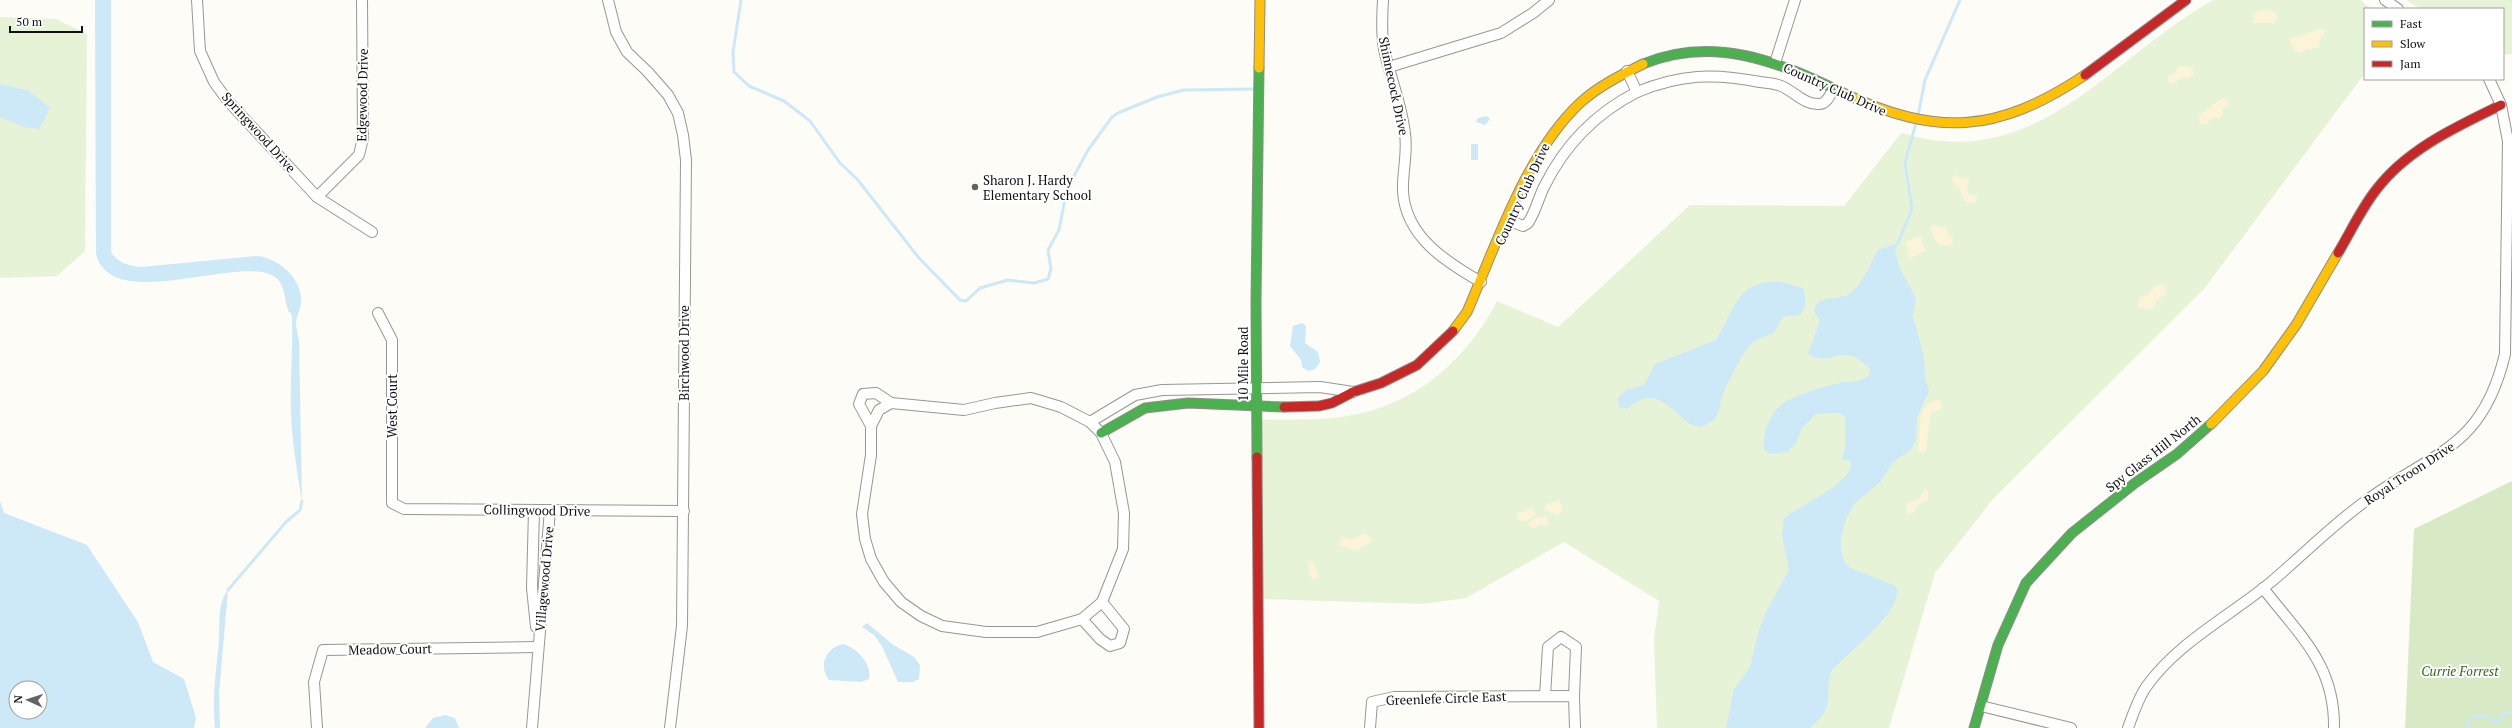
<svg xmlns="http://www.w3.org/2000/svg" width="2512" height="728" font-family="'PT Serif',serif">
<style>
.green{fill:#e7f3d7}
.forest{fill:#d8eac5}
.sand{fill:#fcf4d9}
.water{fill:#cde8f7;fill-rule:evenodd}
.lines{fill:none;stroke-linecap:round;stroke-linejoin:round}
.stream{stroke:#cde8f7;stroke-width:3}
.street-casing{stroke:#979795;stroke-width:12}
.fast-casing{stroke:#8e8d8b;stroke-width:11}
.slow-casing{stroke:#8e8d8b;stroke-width:11}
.jam-casing{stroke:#8e8d8b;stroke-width:11}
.street{stroke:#fffffe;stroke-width:10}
.fast{stroke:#4caf50;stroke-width:9}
.slow{stroke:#ffc107;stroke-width:9}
.jam{stroke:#c62828;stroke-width:9}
.poi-dot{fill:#646362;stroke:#fff;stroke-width:1.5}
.labels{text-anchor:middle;stroke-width:4;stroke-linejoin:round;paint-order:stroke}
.street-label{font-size:13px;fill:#111;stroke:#fff}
.poi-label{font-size:13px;fill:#111;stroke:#fff;text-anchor:start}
.park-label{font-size:13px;font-style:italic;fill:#2f6b1f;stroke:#fff}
</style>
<rect width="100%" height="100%" fill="#fdfcf7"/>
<g class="green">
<path d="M2213,0H2360L2372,9H2365V73L2204,289L1993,499L1935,573L1889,728H1657L1654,639L1659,601L1564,542L1466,598L1423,604L1262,599V420C1290,419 1319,421 1347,416C1414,406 1466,361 1497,301L1558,327L1690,205L1844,206L1901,133C2038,174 2108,59 2213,0Z"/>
<polygon points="2406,0 2512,0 2512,54 2503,55 2503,9 2421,9"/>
<polygon points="0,17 56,19 87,34 85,251 57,276 0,278 0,117 3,117 28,90 0,84"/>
</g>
<polygon class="forest" points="2512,481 2512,728 2405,728 2414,529"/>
<g class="sand">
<polygon points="2265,9 2275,12 2277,19 2274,23 2253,23 2253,14"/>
<polygon points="2320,29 2324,30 2325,35 2319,39 2320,45 2317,48 2307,49 2300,53 2295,51 2290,42 2290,39"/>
<polygon points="2179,66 2193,67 2194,75 2187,78 2182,77 2176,82 2170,83 2168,80 2168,76 2176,72"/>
<path d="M2226,98L2228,103L2227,107L2222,108L2223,115L2219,118L2212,117L2207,124H2200L2198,117C2201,113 2220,99 2226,98Z"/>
<polygon points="1956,174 1960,179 1966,177 1969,178 1967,189 1969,194 1977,197 1976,202 1969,203 1964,201 1959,187 1952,181 1952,177"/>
<path d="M1932,225L1947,228V234L1953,238L1952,244C1942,250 1934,241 1931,231Z"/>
<polygon points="1920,236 1923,238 1922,243 1926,250 1910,259 1906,242"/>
<polygon points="2163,284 2167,289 2167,294 2157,300 2155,306 2151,309 2138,308 2139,298 2149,294 2155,286"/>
<path d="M1939,400L1942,405L1941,409L1930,414L1926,451L1920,453L1918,449C1922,431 1914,403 1939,400Z"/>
<polygon points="1925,489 1929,490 1927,502 1917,505 1914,513 1907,514 1907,504 1919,498"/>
<polygon points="1557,500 1560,501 1562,509 1560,514 1555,516 1553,512 1545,511 1545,505"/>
<polygon points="1528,508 1533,509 1536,515 1524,522 1517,519 1517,513 1524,512"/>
<polygon points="1544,516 1548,519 1548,526 1539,525 1534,529 1528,526 1533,519"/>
<polygon points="1365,534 1370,536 1371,542 1361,547 1358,552 1338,545 1342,537 1352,539"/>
<polygon points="1313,561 1319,576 1315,579 1310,577 1308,562"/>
</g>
<g class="water">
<path d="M95,0H111V252C117,263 130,266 141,267L257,256C278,258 302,278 301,301C301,308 297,315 296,322C296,328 298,335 299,340L302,501C297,471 292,442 291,411C290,380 293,348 292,317C292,313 289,313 288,310C285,301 285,292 281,284C261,243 113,320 96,254Z"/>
<polygon points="0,84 28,90 50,108 39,129 24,127 0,117"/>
<polygon points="1487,116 1490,119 1485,125 1476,122 1478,118"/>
<rect x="1471" y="144" width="7" height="16"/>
<path d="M1898,243L1895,251L1900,269L1916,298L1913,316L1924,357L1925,378L1929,391L1917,418L1916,439L1911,450L1893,462L1880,482L1854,504L1846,519L1841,536V551L1845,562L1849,567L1893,585L1897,588C1902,612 1848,653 1832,670C1822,696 1839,704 1810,728H1726L1734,689L1750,667L1758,633L1766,612L1789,570L1782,535L1784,518C1797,507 1859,480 1850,461L1842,459L1845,449V417L1840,413L1816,414L1802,428L1796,443L1788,452L1770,454L1764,449C1762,435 1769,416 1780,406C1790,397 1826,385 1840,383C1851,381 1860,383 1869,375L1870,369C1840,338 1833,370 1808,354L1820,321L1814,311C1817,294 1835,301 1847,295C1863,286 1869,265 1878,250Z"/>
<path d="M1778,281L1803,288C1806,299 1807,306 1800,315L1783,317L1774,333C1765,337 1757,338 1750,345C1743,352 1725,387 1722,397C1720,403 1720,412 1716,417C1713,421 1707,425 1703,426C1682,434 1664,375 1627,409L1619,407L1618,398L1626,390L1644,385L1655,364L1716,340C1736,309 1734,283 1778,281Z"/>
<polygon points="1302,323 1306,326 1305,343 1318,352 1320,362 1315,369 1308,371 1302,367 1301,360 1290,346 1293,326"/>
<path d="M0,501L4,513L87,545L138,622L153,662L184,679L196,718L194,728H0ZM16,688H40V712H16Z"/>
<path d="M228,590L219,693L220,728H215C212,695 216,673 219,641C220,623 217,604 228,590Z"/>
<polygon points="867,623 892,644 914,657 920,665 919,679 913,682 898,682 882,646 874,635 862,627"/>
<path d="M843,644C857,648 872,664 869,679L861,682L829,680C818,665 826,648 843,644Z"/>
<polygon points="445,715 455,718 459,728 425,728 433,718"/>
</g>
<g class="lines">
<g class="stream">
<polyline points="741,0 733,52 734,72 749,86 784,101 810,121 840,163 857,179 919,258 960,300 966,301 980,288 1008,280 1034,283 1048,279 1051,269 1048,250 1059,230 1065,199 1073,178 1088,150 1112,117 1118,113 1157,97 1184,90 1256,89"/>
<polyline points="1918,116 1925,80 1960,0"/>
<polyline points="1898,243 1912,209 1905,163 1916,123"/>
<polyline points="228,590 286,522 300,510 302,501"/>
<polyline points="2467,728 2468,722 2474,716 2486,716 2495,722 2501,720 2504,713 2512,713"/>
</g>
<g class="street-casing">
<g id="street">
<polyline points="197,0 200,51 214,82 228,101 317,197 372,232"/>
<polyline points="608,0 616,32 627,52 648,72 668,95 678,113 683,135 686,160 682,626 670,728"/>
<path d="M1383,0C1382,16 1381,33 1384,49C1390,77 1402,105 1405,134C1408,152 1402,173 1403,192C1406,237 1446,262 1481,282"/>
<polyline points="2385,0 2398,9"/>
<polyline points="1775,63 1795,0"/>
<polyline points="1389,67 1501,33 1533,13 1549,0"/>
<path d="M1637,92C1681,74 1713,73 1760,82C1766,83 1775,83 1781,86C1794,91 1804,105 1819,104C1827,104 1830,95 1833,89"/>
<polyline points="317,197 359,155 363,138 362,0"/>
<path d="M1508,220L1523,226L1528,223C1536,211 1538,199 1544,187C1564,146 1596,113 1637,92L1627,71"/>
<polyline points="378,313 392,340 392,503 404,509 684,511"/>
<polygon points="1031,398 1061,407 1090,422 1101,433 1115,462 1124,513 1123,549 1102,602 1082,619 1037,632 986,632 942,626 921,616 901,602 884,582 871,559 865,539 862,514 871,455 871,426 879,410 891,403 964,410 995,403"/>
<polyline points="1090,422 1135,395 1162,390 1320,387 1353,392"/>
<polyline points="871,426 859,404 863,394 876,393 891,403"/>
<polyline points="534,510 532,588 536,627"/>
<path d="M2263,588C2299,635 2335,664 2334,728"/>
<polyline points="1082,619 1100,639 1110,646 1120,643 1124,629 1102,602"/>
<polyline points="1545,696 1548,647 1561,637 1576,647 1574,696"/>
<polyline points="1981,706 2071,728"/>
<polyline points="317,728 314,682 323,650 537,647"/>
<polyline points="532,728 550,510"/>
<polyline points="1370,728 1372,702 1394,697 1574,696 1575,728"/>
<path d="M2128,728C2133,714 2138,699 2146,687C2178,642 2230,616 2271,582C2302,556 2330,527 2363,503C2432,451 2482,451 2505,354L2508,141L2501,105L2489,79"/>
</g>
</g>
<g class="fast-casing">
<g id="fast">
<path d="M1643,64C1713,35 1777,61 1841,92"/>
<polyline points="1101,433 1145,408 1188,403 1284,407"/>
<polyline points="1257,457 1256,301 1259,68"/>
<polyline points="1974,728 1998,645 2026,583 2072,533 2135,483 2177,454 2211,424"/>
</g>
</g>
<g class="slow-casing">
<g id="slow">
<polyline points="1259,68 1260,0"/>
<path d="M1841,92C1937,137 1996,134 2085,75"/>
<path d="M1453,331L1467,312C1497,243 1526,153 1581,102C1599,86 1621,75 1643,64"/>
<polyline points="2211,424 2263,371 2296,325 2338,253"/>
</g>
</g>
<g class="jam-casing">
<g id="jam">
<polyline points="2085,75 2186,0"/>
<path d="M2338,253C2350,233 2361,209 2376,190C2407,149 2456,127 2501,105"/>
<polyline points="1284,407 1319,406 1332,403 1353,392 1381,383 1417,365 1453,331"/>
<polyline points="1257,457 1259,728"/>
</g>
</g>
<use href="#street" class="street"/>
<use href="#fast" class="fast"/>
<use href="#slow" class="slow"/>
<use href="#jam" class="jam"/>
</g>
<circle class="poi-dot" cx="975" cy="187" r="4"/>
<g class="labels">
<g class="street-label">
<text transform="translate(1394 86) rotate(78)" y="5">Shinnecock Drive</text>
<text transform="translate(1835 89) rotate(24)" y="5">Country Club Drive</text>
<text transform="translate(362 95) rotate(-89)" y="5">Edgewood Drive</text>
<text transform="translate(259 132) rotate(48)" y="5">Springwood Drive</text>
<text transform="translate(1522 194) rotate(-65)" y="5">Country Club Drive</text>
<text transform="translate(684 353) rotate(-90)" y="5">Birchwood Drive</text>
<text transform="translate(1243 364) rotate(-90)" y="5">10 Mile Road</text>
<text transform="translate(392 406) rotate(-90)" y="5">West Court</text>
<text transform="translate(2153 453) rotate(-38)" y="5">Spy Glass Hill North</text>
<text transform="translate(2409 473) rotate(-33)" y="5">Royal Troon Drive</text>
<text transform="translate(537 510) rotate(1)" y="5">Collingwood Drive</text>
<text transform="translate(544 579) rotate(-85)" y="5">Villagewood Drive</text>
<text transform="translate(390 649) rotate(-1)" y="5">Meadow Court</text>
<text transform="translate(1446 698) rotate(-2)" y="5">Greenlefe Circle East</text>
</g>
<g class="poi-label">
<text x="983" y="185">Sharon J. Hardy<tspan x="983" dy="15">Elementary School</tspan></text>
</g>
<g class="park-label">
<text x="2460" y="676">Currie Forrest</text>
</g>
</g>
<rect x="2364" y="8" width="140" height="72" fill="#ffffff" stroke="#a0a0a0"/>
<rect x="2372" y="21" width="20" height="6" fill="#4caf50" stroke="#a0a0a0"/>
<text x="2400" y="28" font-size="12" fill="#111111">Fast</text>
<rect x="2372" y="41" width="20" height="6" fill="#ffc107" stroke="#a0a0a0"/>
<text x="2400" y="48" font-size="12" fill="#111111">Slow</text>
<rect x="2372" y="61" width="20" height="6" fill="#c62828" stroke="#a0a0a0"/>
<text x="2400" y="68" font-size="12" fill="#111111">Jam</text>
<g transform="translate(28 700) rotate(273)"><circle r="19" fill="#ffffff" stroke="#a0a0a0"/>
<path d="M0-3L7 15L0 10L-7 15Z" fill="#646362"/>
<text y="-6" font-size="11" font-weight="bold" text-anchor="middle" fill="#111111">N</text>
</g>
<path d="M10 26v6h72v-6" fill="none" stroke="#111111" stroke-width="2"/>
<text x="16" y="26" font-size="12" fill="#111111" stroke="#ffffff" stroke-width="3" paint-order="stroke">50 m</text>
</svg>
